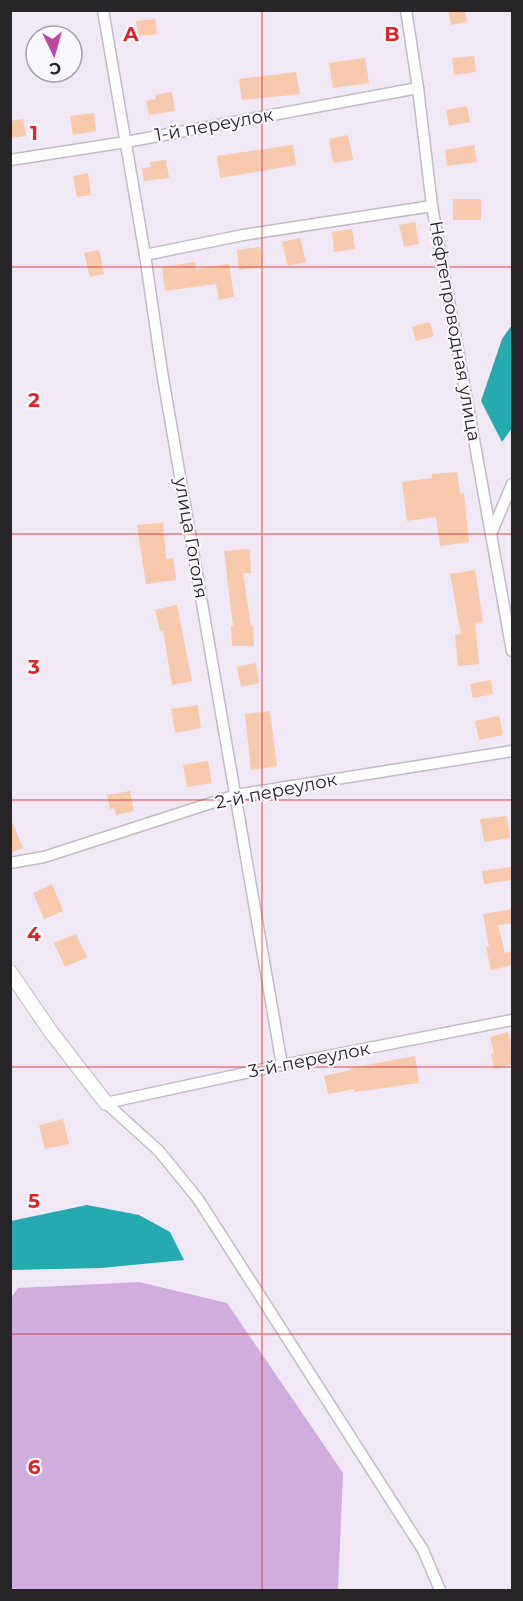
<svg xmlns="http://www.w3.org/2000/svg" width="523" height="1601" font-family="Montserrat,sans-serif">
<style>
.green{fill:#cfaede}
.water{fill:#25aaaf}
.building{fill:#f7c9ad}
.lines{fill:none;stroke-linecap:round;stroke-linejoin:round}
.minor-casing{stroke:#c2bbc6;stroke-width:13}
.tertiary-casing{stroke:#c2bbc6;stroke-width:16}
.minor{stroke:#fff;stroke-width:10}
.tertiary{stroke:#fff;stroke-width:14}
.grid{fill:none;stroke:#d62828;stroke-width:1.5;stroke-opacity:0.55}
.labels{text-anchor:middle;stroke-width:4.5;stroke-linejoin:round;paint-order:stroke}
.street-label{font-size:18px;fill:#272428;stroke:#fbf7fe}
.grid-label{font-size:20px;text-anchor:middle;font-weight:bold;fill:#d62828;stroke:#fbf7fe;stroke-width:4.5;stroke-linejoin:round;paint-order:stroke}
</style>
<rect width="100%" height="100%" fill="#f0e8f4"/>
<polygon class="green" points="139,1282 227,1303 343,1473 338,1590 11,1590 11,1298 18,1288"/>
<g class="water">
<polygon points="512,325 512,428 502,442 481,401 502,339"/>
<polygon points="87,1205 139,1215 170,1232 184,1260 101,1268 11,1270 11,1221"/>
</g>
<g class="building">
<polygon points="448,10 465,10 467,22 451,25"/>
<polygon points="155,19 157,34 138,36 136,21"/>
<polygon points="474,56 476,72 454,75 452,58"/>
<polygon points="365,58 369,83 333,88 329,63"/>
<polygon points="296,72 300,94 242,100 239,79"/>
<polygon points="172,92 175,111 149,115 146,101 156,99 155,95"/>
<polygon points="467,106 470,122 449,126 446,110"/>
<polygon points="94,113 96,131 73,135 70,116"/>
<polygon points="23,119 26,136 10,138 10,121"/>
<polygon points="348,135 353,160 333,163 329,139"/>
<polygon points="293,145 296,165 220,178 217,156"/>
<polygon points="474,145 477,162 447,166 445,150"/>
<polygon points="166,160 169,178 144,181 142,168 151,167 150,162"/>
<polygon points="88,173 91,195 77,197 73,176"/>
<rect x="453" y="199" width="28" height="21"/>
<polygon points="415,222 419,244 404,247 399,225"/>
<polygon points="352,229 355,249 334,252 332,232"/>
<polygon points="300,238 306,262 288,266 282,242"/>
<polygon points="260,247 263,267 239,270 237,250"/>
<polygon points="99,250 104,274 90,277 84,253"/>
<polygon points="195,262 196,269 229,264 234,297 219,300 216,284 165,291 162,267"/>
<polygon points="429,322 434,336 416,341 412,327"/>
<polygon points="457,472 460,494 464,493 469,542 440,546 436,517 407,521 402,482 432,478 432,474"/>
<polygon points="163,523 166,559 173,558 176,580 146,584 137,525"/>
<polygon points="250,549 251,573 243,573 251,626 253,626 254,646 232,646 231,626 233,626 224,551"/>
<polygon points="475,570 483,622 475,623 479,664 458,666 455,635 461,634 450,574"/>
<polygon points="177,605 192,681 172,685 163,630 160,631 155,610"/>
<polygon points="256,663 259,683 241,687 237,667"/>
<polygon points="491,680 493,694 473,698 470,684"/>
<polygon points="198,705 201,728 175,733 171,709"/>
<polygon points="270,711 277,766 251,770 245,714"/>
<polygon points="499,716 503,735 479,740 475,721"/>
<polygon points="208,761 212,783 187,787 183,765"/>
<polygon points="130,791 134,811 116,815 114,808 110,809 107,795"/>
<polygon points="507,816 510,838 484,842 480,819"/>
<polygon points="10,817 23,848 10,853"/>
<polygon points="511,867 512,880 484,884 482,871"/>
<polygon points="52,884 63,911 44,919 33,893"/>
<polygon points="513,909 513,923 498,925 505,953 513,951 513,965 491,970 486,947 489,946 483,914"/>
<polygon points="76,934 87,957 65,967 54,943"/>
<polygon points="508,1032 513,1050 513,1064 494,1069 491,1054 494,1053 490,1037"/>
<polygon points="415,1056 419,1083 355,1092 354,1089 328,1094 324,1076 351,1070 351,1068"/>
<polygon points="63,1119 69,1144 45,1149 39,1125"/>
</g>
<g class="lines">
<g class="minor-casing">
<g id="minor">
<polyline points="103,10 145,255 162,372 282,1065"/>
<polyline points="406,10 418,88 432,206 512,651"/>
<polyline points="10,160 126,142 418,88"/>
<polyline points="145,255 243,235 432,206"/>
<polyline points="491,534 512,484"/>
<polyline points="10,863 44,857 236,795 512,751"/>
<polyline points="106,1103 159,1151 198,1199 423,1550 440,1590"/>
<polyline points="106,1103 282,1065 512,1020"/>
</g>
</g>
<g class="tertiary-casing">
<polyline id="tertiary" points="10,972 51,1032 106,1103"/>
</g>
<use href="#minor" class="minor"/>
<use href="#tertiary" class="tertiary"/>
</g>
<path class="grid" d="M262,10V1590M10,267H512M10,534H512M10,800H512M10,1067H512M10,1334H512"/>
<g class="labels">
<g class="street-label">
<text transform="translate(214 125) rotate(-10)" y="6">1-й переулок</text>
<text transform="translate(455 331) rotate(80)" y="6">Нефтепроводная улица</text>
<text transform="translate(191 538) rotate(80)" y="6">улица Гоголя</text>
<text transform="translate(276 791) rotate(-11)" y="6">2-й переулок</text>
<text transform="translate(309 1060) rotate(-11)" y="6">3-й переулок</text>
</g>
</g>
<g class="grid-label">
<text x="131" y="41">A</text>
<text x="392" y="41">B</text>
<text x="34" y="140">1</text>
<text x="34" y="407">2</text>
<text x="34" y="674">3</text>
<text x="34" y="941">4</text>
<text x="34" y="1208">5</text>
<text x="34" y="1474">6</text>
</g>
<rect width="523" height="1601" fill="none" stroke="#272428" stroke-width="24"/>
<g transform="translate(54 54) rotate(175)"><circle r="28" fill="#fbf7fe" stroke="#a6a3a8" stroke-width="1.5"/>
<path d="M0-4.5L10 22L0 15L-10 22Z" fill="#bd48a0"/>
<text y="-9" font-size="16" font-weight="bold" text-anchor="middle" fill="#272428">С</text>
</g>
</svg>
